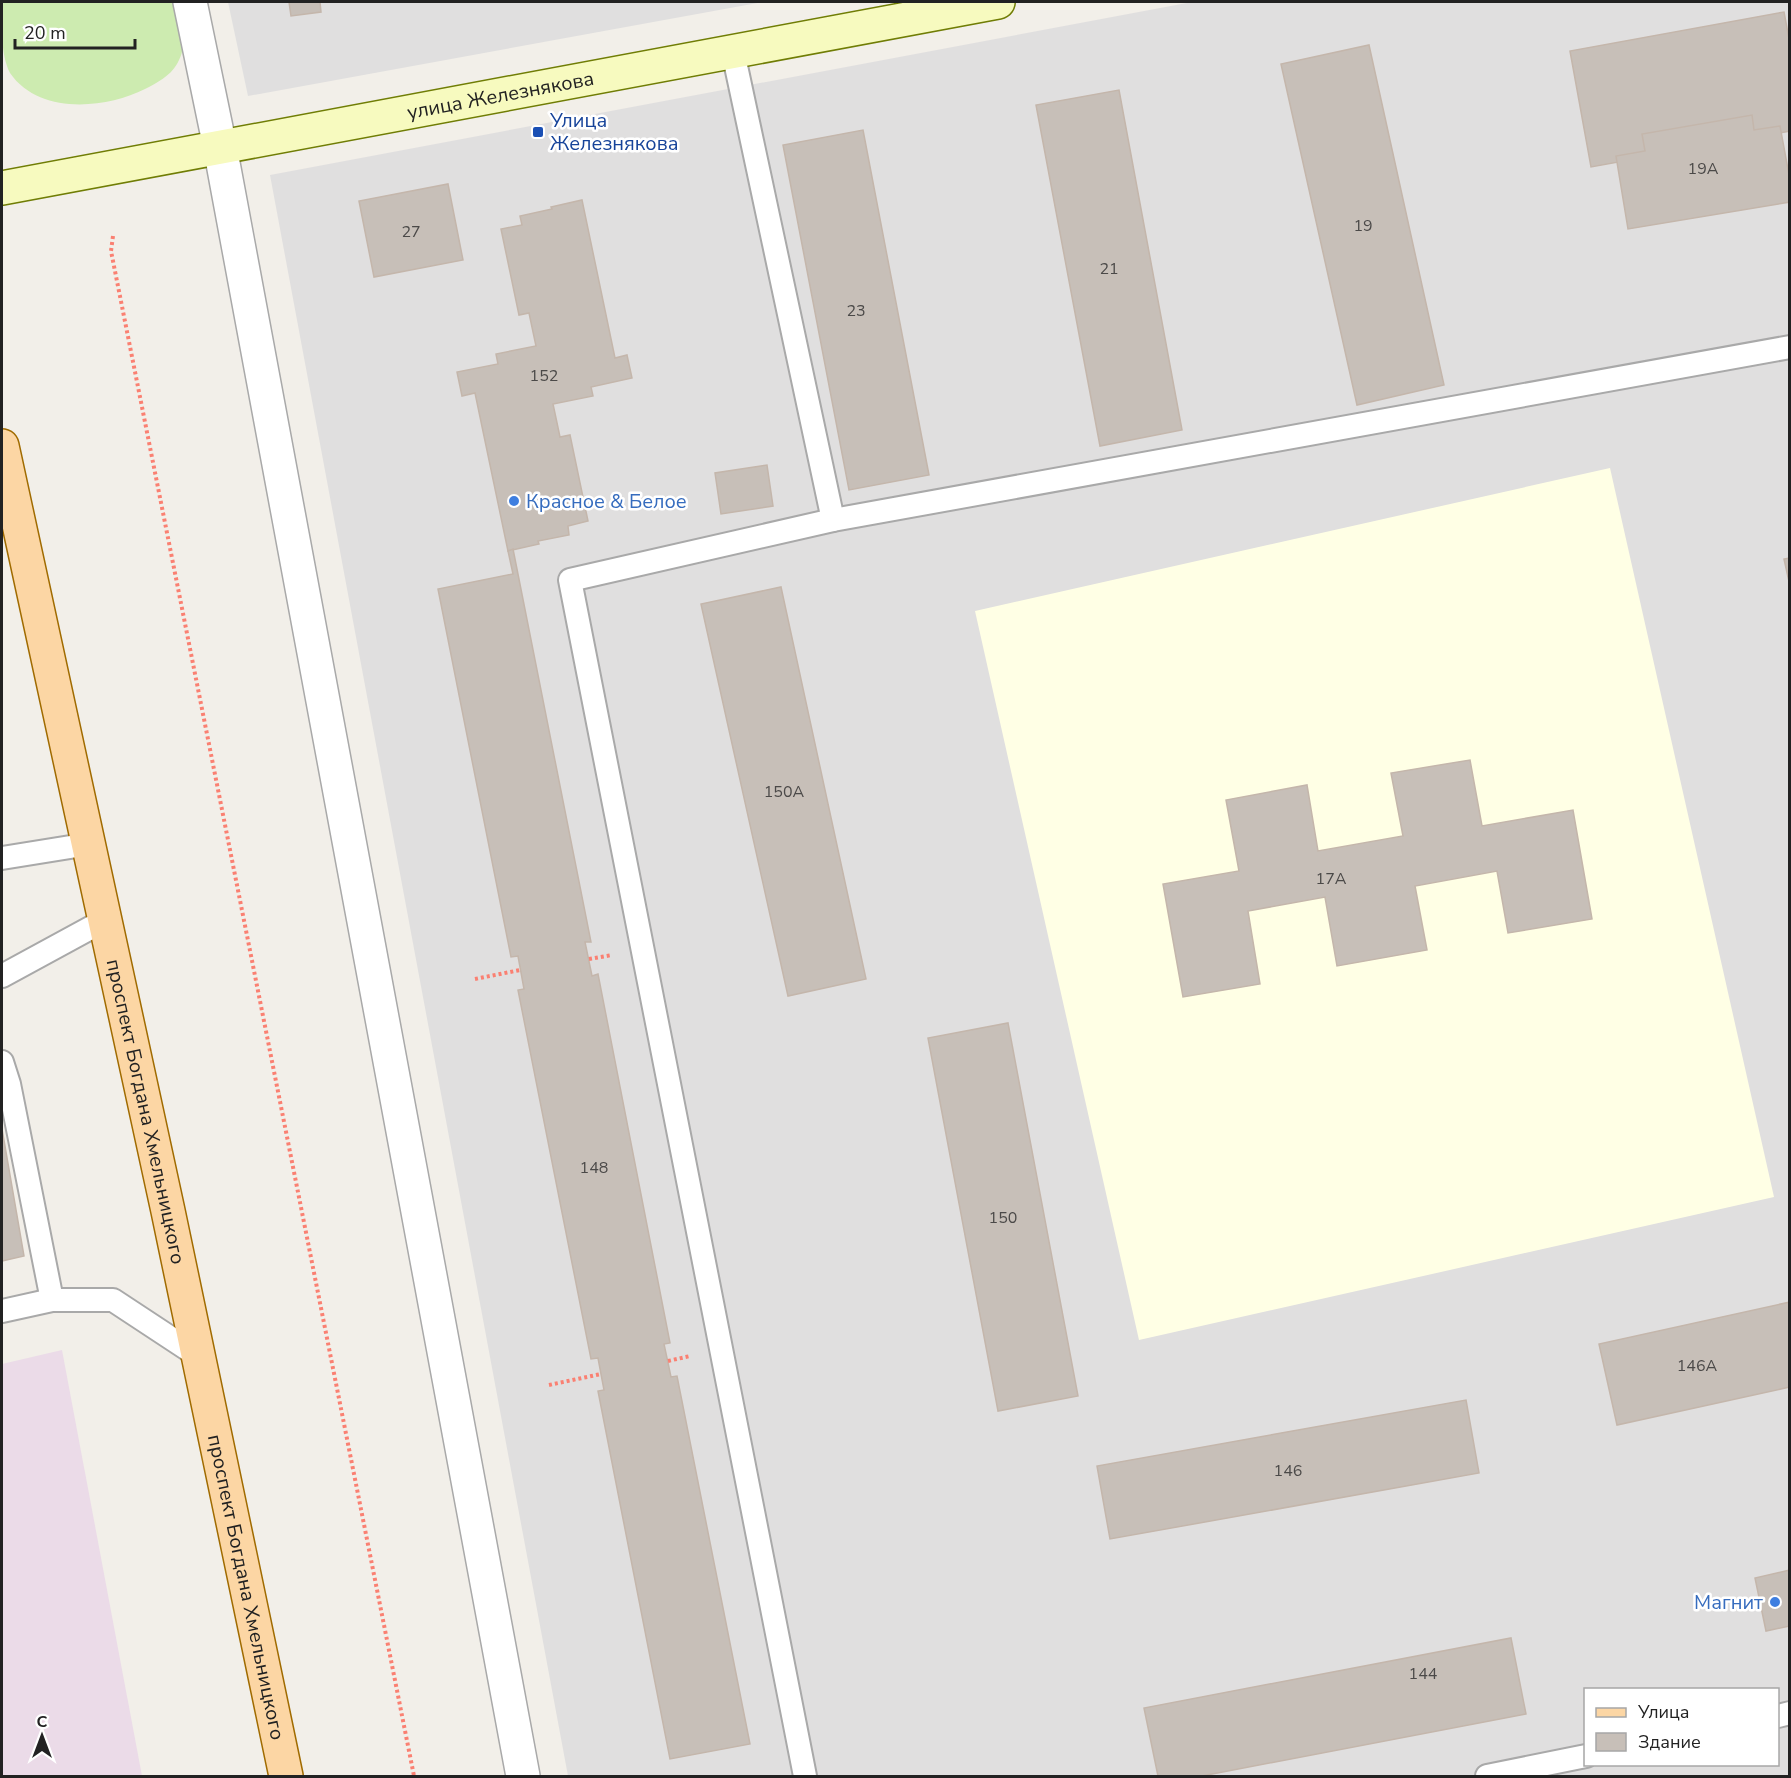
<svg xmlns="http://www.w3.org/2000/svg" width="1791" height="1778" font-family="'Nunito Sans',sans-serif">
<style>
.residential{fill:#e0dfdf;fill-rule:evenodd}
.industrial{fill:#ebdbe8}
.education{fill:#ffffe5}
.grass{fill:#cdebb0}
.building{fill:#c7bfb8;stroke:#c4b6ab;stroke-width:1.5}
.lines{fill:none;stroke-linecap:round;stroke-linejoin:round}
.lane-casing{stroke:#a9a9a9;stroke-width:26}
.street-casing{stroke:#a9a9a9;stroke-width:36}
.secondary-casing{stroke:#707d05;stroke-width:36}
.primary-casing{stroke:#a06b00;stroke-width:36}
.path{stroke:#fa8072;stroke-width:4;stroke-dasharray:3 3;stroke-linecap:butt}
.lane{stroke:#fff;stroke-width:22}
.street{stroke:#fff;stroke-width:33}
.secondary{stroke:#f7fabf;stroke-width:33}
.primary{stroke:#fcd6a4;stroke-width:33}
.transit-dot{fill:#1a4fb4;stroke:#fff;stroke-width:2}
.shop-dot{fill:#3f7fe0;stroke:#fff;stroke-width:2}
.labels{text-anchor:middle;stroke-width:5;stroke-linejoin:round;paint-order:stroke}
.number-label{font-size:16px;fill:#4b4948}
.street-label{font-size:20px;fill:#222;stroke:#fff}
.transit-label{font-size:20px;fill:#164399;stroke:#fff;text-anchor:start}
.shop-label{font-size:20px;fill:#366cbe;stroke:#fff;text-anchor:start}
</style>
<rect width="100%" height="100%" fill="#f2efe9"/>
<g class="residential">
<polygon points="228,2 763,2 248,96"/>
<path d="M1192,2H1789V1776H568L270,175ZM1586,1690H1778V1764H1586Z"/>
</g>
<polygon class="industrial" points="62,1350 142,1776 2,1776 2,1364"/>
<polygon class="education" points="1610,468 1774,1197 1139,1340 975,611"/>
<path class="grass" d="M2,2H183C184,22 188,46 177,64C170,76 157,83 145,89C105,109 39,115 10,73C0,53 2,24 2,2Z"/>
<g class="building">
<polygon points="289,2 320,2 321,12 291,16"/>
<polygon points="1784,12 1790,44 1790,131 1591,167 1570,51"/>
<polygon points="1369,45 1444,385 1357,405 1281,64"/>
<polygon points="1119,90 1182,430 1100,446 1036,105"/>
<polygon points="1752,115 1754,130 1780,126 1790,180 1790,202 1628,229 1616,156 1645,151 1642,134"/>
<polygon points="863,130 929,475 849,490 783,145"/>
<polygon points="448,184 463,260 374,277 359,201"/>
<polygon points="582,200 615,358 627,355 632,378 591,387 593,396 553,404 560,437 570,435 588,521 568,526 569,535 538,541 539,544 508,551 475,393 462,396 457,372 498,364 496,354 536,346 529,313 519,315 501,229 522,225 520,216 552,209 551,207"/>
<polygon points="767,465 773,506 721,514 715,473"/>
<polygon points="513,549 591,942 585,942 592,976 598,974 670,1343 664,1344 671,1377 677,1376 750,1744 670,1759 598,1391 604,1390 598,1358 591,1359 518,990 524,989 518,956 511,957 438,589 513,574 508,551"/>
<polygon points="1790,558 1790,586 1784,559"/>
<polygon points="781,587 866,979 788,996 701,604"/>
<polygon points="1470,760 1482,826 1573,810 1592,919 1508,933 1497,871 1415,886 1427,950 1337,966 1325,897 1248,911 1260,984 1183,997 1163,884 1239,871 1226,800 1307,785 1318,851 1403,836 1391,773"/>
<polygon points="1008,1023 1078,1396 998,1411 928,1038"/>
<polygon points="2,1129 24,1256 2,1261"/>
<polygon points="1790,1302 1790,1387 1617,1425 1599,1344"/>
<polygon points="1466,1400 1479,1473 1110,1539 1097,1466"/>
<polygon points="1790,1570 1790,1626 1766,1631 1755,1578"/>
<polygon points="1511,1638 1526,1714 1202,1776 1158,1776 1144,1708"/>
</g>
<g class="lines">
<g class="lane-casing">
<g id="lane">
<polyline points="733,52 833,520"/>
<polyline points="2,858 89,844"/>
<polyline points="2,976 105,920"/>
<polyline points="2,1062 9,1084 52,1300 113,1300 198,1356"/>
<polyline points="2,1311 52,1300"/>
<polyline points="1778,1716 1790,1713"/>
<polyline points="805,1776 570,580 833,520 1790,347"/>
<polyline points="1487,1776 1586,1756"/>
</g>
</g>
<g class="street-casing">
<polyline id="street" points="190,2 220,147 523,1776"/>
</g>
<g class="secondary-casing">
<g id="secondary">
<path id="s1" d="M2,188L998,2"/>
</g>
</g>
<g class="primary-casing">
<g id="primary">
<path id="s2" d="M2,446L168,1211L286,1776"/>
</g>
</g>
<g class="path">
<polyline points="113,236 111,251 414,1776"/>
<polyline points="589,959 612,955"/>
<polyline points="475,979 520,970"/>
<polyline points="668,1361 690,1356"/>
<polyline points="549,1385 601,1374"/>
</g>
<use href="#lane" class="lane"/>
<use href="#street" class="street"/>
<use href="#secondary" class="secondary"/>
<use href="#primary" class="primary"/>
</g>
<rect class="transit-dot" x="532" y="126" width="12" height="12" rx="3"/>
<g class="shop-dot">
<circle cx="514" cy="501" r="6"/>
<circle cx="1775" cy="1602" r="6"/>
</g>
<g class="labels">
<g class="number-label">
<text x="1703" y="174">19А</text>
<text x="1363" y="231">19</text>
<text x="411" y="237">27</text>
<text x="1109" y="274">21</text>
<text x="856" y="316">23</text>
<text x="544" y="381">152</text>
<text x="784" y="797">150А</text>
<text x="1331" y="884">17А</text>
<text x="594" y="1173">148</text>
<text x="1003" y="1223">150</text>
<text x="1697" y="1371">146А</text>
<text x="1288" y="1476">146</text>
<text x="1423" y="1679">144</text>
</g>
<g class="street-label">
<text dy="7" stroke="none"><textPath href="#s1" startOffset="507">улица Железнякова</textPath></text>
<text dy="7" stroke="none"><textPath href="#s2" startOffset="681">проспект Богдана Хмельницкого</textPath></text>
<text dy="7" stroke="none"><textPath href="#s2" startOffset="1167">проспект Богдана Хмельницкого</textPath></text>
</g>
<g class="transit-label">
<text x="550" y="127">Улица<tspan x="550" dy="23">Железнякова</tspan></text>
</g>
<g class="shop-label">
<text x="526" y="508">Красное &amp; Белое</text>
<text x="1763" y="1609" text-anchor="end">Магнит</text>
</g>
</g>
<rect width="1791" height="1778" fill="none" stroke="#222222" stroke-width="6"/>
<rect x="1584" y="1688" width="195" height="78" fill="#ffffff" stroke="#a7a7a7" stroke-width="1.5"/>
<rect x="1596" y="1708" width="30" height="9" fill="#fcd6a4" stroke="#a7a7a7" stroke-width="1.5"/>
<text x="1638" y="1718" font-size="18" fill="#222222">Улица</text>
<rect x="1596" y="1733" width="30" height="18" fill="#c7bfb8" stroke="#a7a7a7" stroke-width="1.5"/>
<text x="1638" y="1748" font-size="18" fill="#222222">Здание</text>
<g transform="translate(42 1736)" stroke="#ffffff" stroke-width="4.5" paint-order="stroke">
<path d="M0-4.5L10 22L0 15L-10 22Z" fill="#222222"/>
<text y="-9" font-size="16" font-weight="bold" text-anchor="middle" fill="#222222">С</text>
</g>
<path d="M15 39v9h120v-9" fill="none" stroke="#222222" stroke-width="3"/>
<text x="24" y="39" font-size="18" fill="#222222" stroke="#ffffff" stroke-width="4.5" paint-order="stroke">20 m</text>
</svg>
